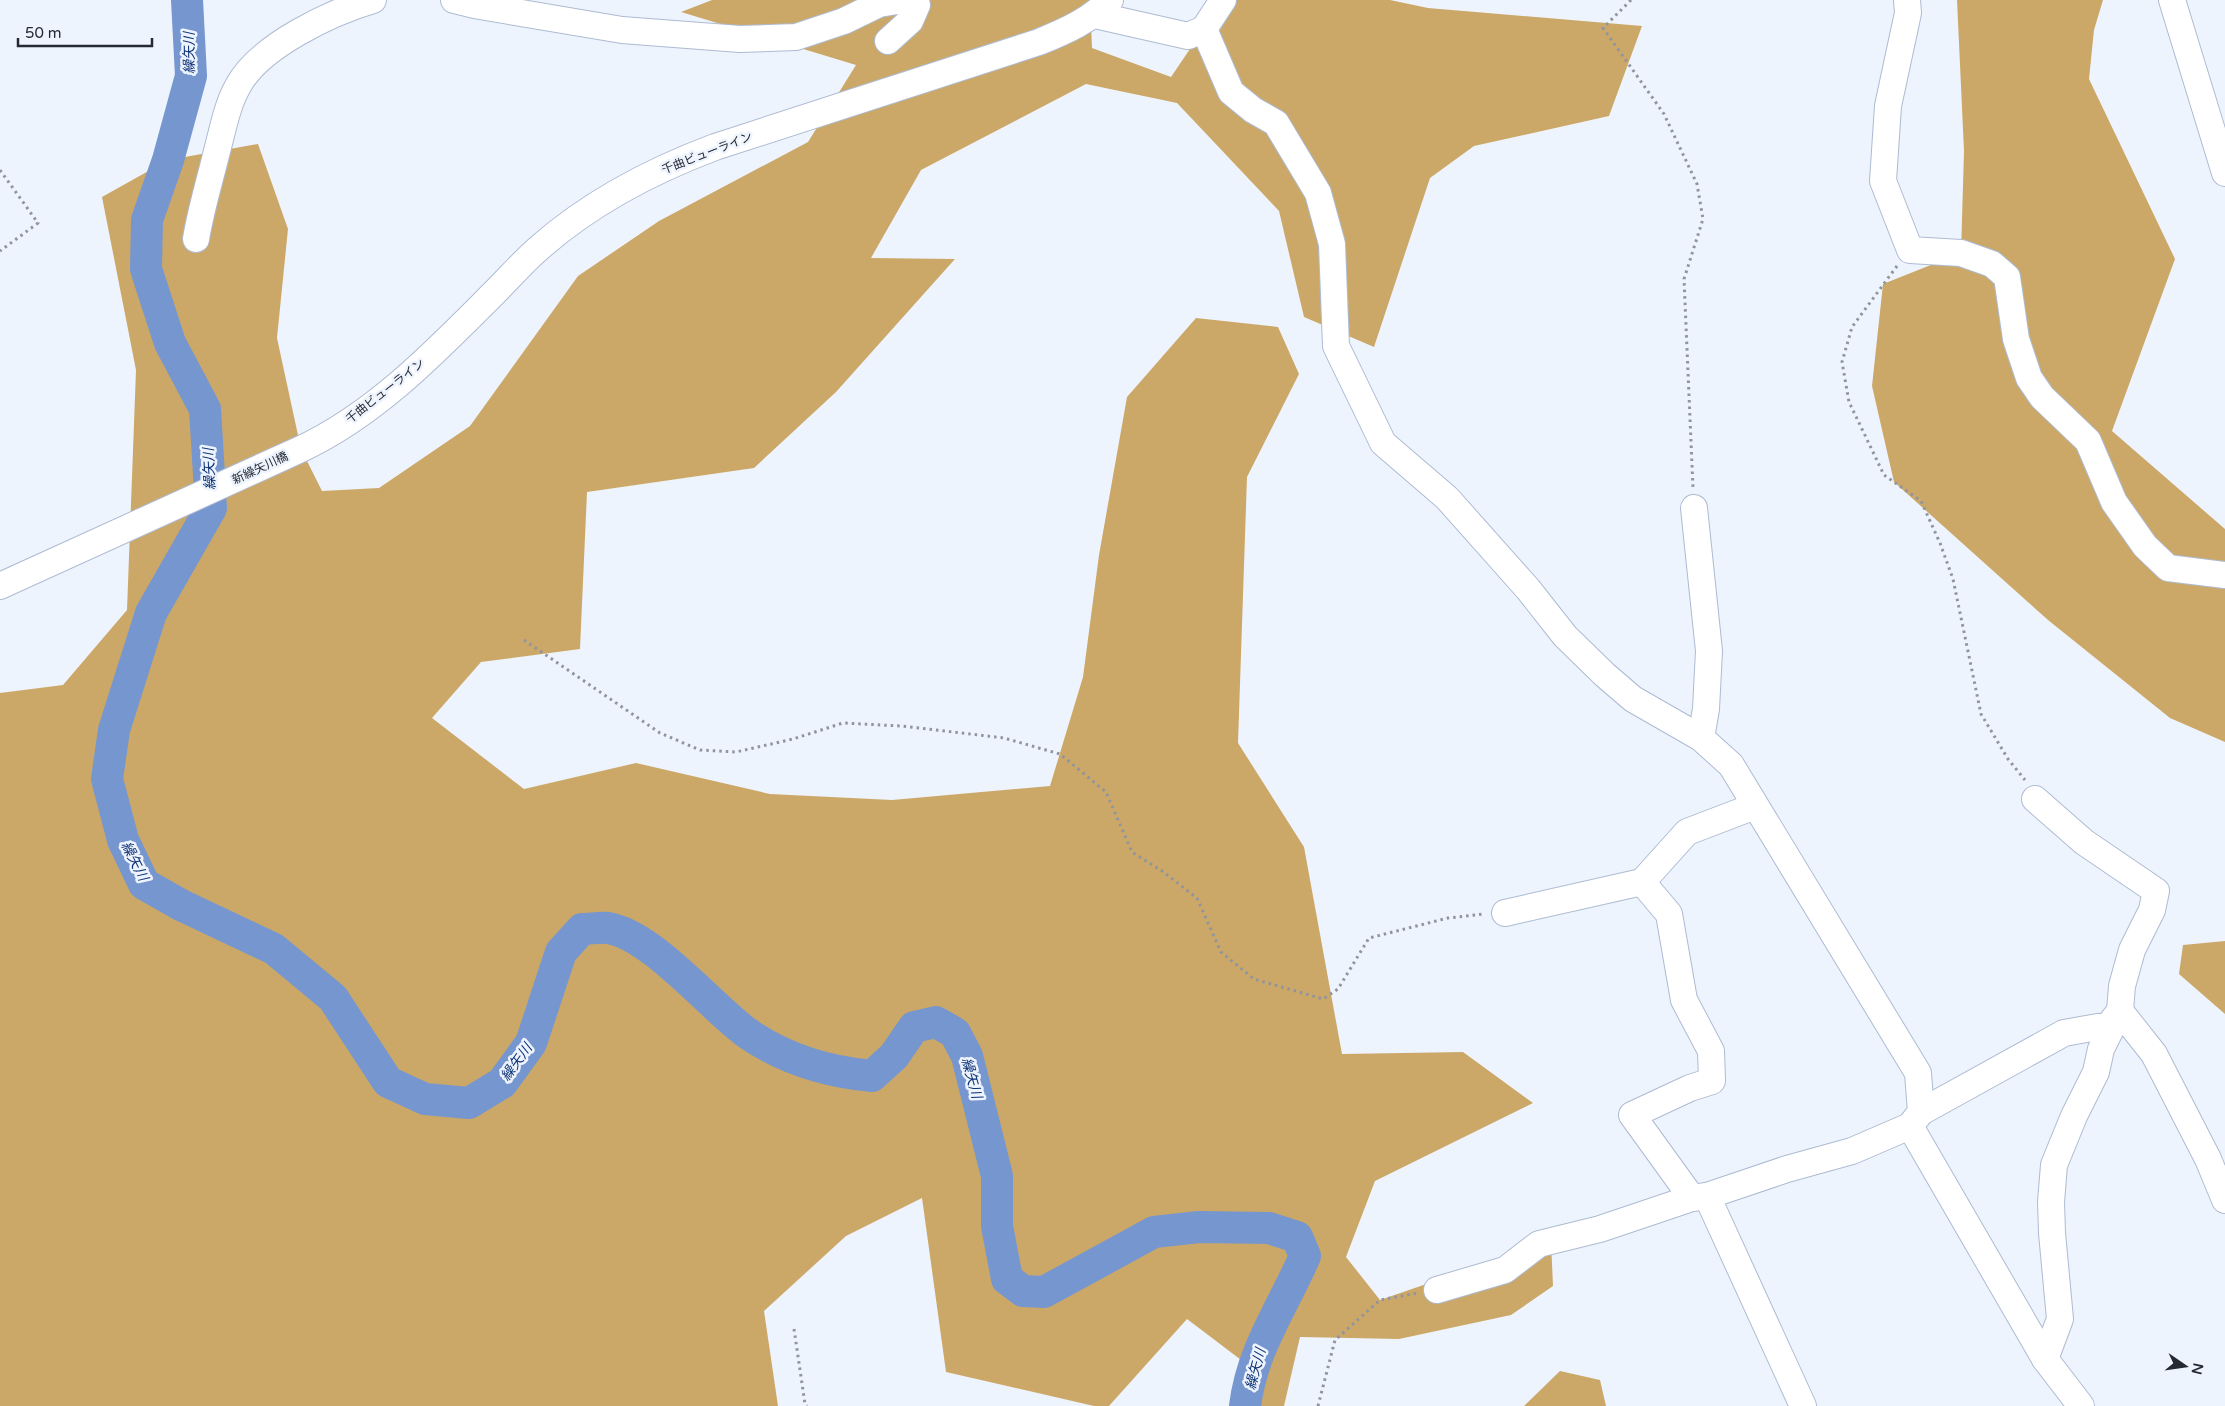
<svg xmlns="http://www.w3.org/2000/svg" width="2225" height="1406" font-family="'Varela Round','Noto Sans JP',sans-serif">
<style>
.forest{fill:#cca868}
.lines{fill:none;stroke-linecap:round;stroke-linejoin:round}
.river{stroke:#7696cf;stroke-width:32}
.minor-casing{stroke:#adbbd2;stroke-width:28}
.path{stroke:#8f949e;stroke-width:3;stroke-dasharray:2.5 4;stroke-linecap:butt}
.minor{stroke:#fff;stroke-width:26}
.labels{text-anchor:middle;stroke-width:5;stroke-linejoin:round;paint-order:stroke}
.street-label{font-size:12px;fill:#242932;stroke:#eef4fe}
.water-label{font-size:14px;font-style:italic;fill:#0c3174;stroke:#eef4fe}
</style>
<rect width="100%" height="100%" fill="#eef4fe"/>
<g class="forest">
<polygon points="712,0 1090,0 1092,48 1171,77 1223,0 1390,0 1428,8 1642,26 1609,116 1474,146 1430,178 1374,347 1304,317 1279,211 1177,103 1086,84 921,170 871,258 955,259 836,392 754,468 587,492 580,649 481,662 432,718 524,789 636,763 770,794 892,800 1050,786 1083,677 1099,555 1127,397 1196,318 1278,327 1299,374 1247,477 1238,743 1304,847 1342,1054 1463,1052 1533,1103 1375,1181 1346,1257 1380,1300 1551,1241 1553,1286 1511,1315 1399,1339 1300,1337 1284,1406 1242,1406 1253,1369 1187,1319 1109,1406 1094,1406 946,1372 922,1198 846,1236 764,1311 778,1406 0,1406 0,693 63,685 127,610 136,370 102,197 168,160 258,144 288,229 277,338 301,449 322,491 379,488 470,426 578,276 659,221 808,142 856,65 681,12"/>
<polygon points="1957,0 2103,0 2094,30 2089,79 2175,259 2112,431 2225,529 2225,742 2170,718 2048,620 1894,482 1872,386 1883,284 1961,253 1964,151"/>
<polygon points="2225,941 2225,1014 2179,974 2183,945"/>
<polygon points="1560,1371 1600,1380 1606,1406 1524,1406"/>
</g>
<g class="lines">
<path class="river" d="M187,0L191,76L168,160L147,220L146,269L170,343L205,409L211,508L151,613L114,730L107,779L123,840L144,884L181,905L274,949L333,998L388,1082L425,1099L469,1103L502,1083L531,1043L561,952L582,929C590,929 600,927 608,928C652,935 710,1006 747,1033C784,1059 828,1072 872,1076L894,1056L914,1027L936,1022L955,1033L967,1056L997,1176V1226L1007,1279L1023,1291L1044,1292L1154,1232L1199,1227L1269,1228L1297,1237L1305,1256C1283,1307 1252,1349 1245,1406"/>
<g class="minor-casing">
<g id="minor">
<polyline points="454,0 474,5 622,30 740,39 796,37 844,21 879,4 897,1 912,2 917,5 910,21 888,41"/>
<polyline points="1907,0 1908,13 1888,106 1883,181 1910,250 1961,253 1992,264 2007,277 2016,339 2029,378 2042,397 2088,441 2114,502 2145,546 2168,568 2225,575"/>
<polyline points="2172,0 2225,173"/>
<polyline points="1095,15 1188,36 1204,29 1223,0"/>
<polyline points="1204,29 1231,92 1253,110 1276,123 1318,193 1332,244 1336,346 1383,443 1447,498 1528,589 1565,636 1605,675 1633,699 1701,738 1731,765 1918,1073 1921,1112"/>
<path d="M196,239C201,209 210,180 217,151C223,129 227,105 238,86C259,46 332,12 373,0"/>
<polyline points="1694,508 1709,651 1706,709 1701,738"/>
<path d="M0,586L301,449C376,414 436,351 494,293C509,278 523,262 539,248C591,202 651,171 715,147L1039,42C1066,31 1089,21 1110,0"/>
<polyline points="2035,799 2084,842 2156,891 2152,910 2132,950 2122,986 2120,1011 2101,1049 2096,1072 2074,1116 2054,1165 2051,1202 2052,1233 2060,1319 2045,1359"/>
<polyline points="1642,882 1669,914 1684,1000 1711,1051 1712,1081 1690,1088 1632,1115 1692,1198"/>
<polyline points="1505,913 1642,882 1687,832 1755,806"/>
<polyline points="2120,1011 2154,1054 2208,1159 2225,1200"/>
<polyline points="1910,1126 2045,1359 2081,1406"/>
<polyline points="1707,1196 1803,1406"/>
<polyline points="1437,1290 1505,1270 1539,1244 1600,1229 1692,1198 1707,1196 1787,1169 1852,1151 1910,1126 1921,1112 2064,1033 2109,1025 2120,1011"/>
</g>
</g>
<g class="path">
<polyline points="1631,0 1603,28 1664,114 1697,184 1703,219 1684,279 1693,488"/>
<polyline points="0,170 38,223 0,251"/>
<polyline points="1897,266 1852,327 1842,362 1849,402 1884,475 1921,501 1940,543 1953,579 1981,714 2008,759 2025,780"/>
<polyline points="524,640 660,733 700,750 736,752 793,739 843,723 901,726 1004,738 1060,754 1106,792 1132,852 1162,871 1197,898 1221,952 1254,979 1323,999 1338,989 1369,938 1448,918 1484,914"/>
<polyline points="794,1329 805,1404 807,1406"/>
<polyline points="1318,1406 1335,1340 1380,1300 1418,1293"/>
</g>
<use href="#minor" class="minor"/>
</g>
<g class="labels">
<g class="street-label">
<text transform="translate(707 153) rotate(-21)" y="4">千曲ビューライン</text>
<text transform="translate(385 391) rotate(-38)" y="4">千曲ビューライン</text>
<text transform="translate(260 468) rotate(-25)" y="4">新繰矢川橋</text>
</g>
<g class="water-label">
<text transform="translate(189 53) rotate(-91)" y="5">繰矢川</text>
<text transform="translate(209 469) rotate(-93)" y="5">繰矢川</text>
<text transform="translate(135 861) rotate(63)" y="5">繰矢川</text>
<text transform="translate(516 1062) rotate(-54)" y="5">繰矢川</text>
<text transform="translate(972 1078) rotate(74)" y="5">繰矢川</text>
<text transform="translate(1255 1369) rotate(-75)" y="5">繰矢川</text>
</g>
</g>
<g transform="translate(2185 1366) rotate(103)" stroke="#eef4fe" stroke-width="4" paint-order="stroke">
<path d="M0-4L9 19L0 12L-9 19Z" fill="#242932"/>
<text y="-8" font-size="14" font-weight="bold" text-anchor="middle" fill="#242932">N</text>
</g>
<path d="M18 38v8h134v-8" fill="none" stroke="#242932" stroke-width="2.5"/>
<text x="25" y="38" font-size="15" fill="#242932" stroke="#eef4fe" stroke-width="4" paint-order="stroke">50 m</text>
</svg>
